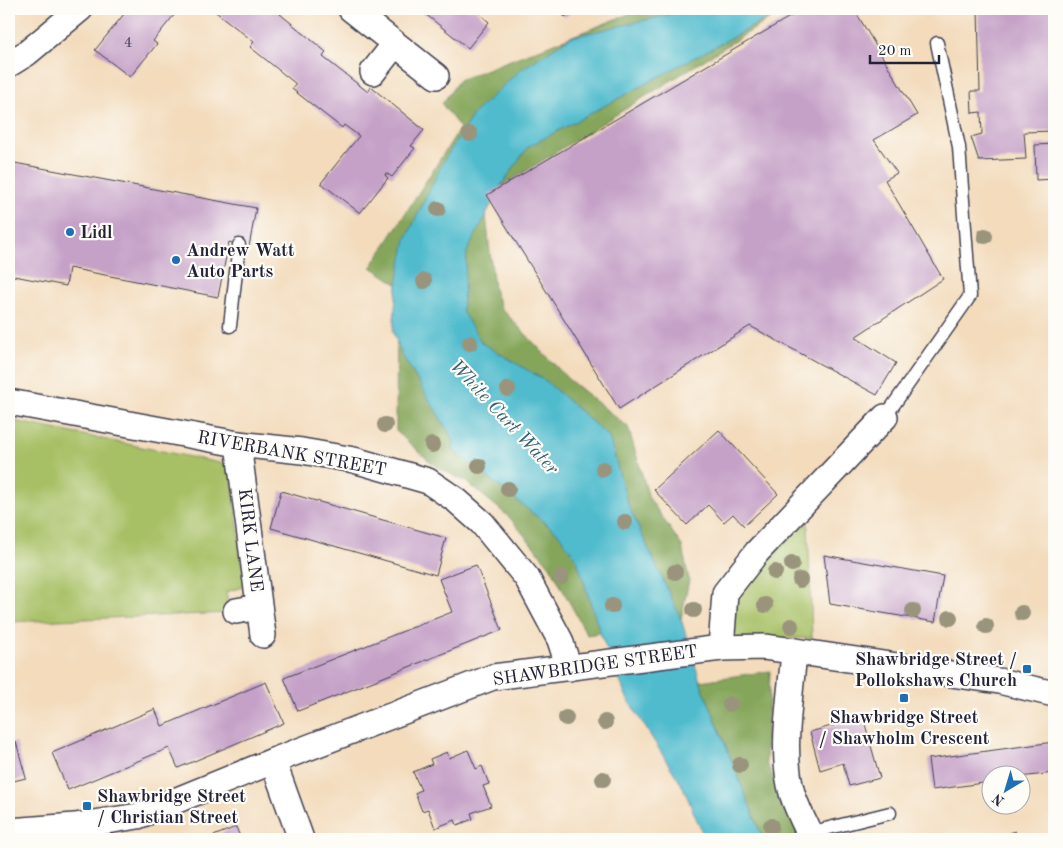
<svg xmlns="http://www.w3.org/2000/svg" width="1063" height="848" font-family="'Old Standard TT',serif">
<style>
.green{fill:#a7c065;stroke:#647150}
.forest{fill:#85a65a;stroke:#54644a}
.water{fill:#50bbcd;stroke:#396e84}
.building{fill:#c5a0c7}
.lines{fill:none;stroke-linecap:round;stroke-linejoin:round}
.lane-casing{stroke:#413e4e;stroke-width:15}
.street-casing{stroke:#413e4e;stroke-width:28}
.lane{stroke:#fff;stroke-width:12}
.street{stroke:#fff;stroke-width:25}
.tree{fill:#9a947d}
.poi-dot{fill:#1f6fb2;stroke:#fdfcf7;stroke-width:2}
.labels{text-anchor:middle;stroke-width:4.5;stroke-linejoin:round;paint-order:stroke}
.number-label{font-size:15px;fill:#4b425e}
.poi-label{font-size:18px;font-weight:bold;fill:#22223b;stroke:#fdfcf7;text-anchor:start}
.street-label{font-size:18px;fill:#22223b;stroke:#fdfcf7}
.water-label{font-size:19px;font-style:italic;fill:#345f75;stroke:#fdfcf7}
</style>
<rect width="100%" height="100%" fill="#fdfcf7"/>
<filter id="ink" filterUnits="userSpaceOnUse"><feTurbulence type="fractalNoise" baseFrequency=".02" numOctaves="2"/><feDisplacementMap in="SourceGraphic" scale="10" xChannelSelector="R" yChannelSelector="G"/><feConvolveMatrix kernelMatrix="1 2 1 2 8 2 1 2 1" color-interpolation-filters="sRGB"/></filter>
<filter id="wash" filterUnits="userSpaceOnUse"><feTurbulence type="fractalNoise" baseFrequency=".0096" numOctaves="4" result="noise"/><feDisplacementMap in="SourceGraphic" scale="20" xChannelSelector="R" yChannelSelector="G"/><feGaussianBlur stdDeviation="1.12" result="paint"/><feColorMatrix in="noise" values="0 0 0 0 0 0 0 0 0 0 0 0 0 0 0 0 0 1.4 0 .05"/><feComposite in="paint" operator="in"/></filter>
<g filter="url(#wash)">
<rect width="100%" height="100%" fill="#f3dbbc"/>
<g class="green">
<polygon points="9,420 230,465 246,586 226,592 230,613 9,622"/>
<polygon points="808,523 812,638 732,639 737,592 770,551"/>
</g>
<g class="forest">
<polygon points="642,9 786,9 484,197 494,289 501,308 568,379 628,427 649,498 682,546 689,580 681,619 587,635 550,566 509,517 467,482 435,466 396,431 397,284 371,267 460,128 442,104 459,80"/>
<polygon points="770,671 766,763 807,839 764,839 749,809 700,681"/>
</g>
<polygon class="water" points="680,9 785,9 528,147 500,187 467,252 462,311 482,343 546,381 609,437 628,504 681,619 700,681 763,839 705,839 683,787 627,698 600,633 577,560 559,534 453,450 454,441 402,355 393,332 397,284 406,239 443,162 474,113 520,70 571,37 668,15"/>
<g id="blocks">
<g class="building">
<polygon points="128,9 179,9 153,41 157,44 130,77 95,50"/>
<polygon points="212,9 284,9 280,14 326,52 323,57 368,92 371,87 424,130 411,146 415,148 392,177 386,173 385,175 388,178 360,213 321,183 359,136 344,125 342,128 292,89 296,84 250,47 254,42"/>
<polygon points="419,9 474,9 489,22 468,48"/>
<polygon points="557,9 574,9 565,17"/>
<polygon points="803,9 854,9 917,115 874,140 897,173 885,180 943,279 855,337 896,363 877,395 750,326 619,409 487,195"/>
<polygon points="978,9 1054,9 1054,131 1024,132 1026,159 979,161 971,137 982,134 981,112 972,113 971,91 980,91"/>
<polygon points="1054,144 1054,179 1036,180 1035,145"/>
<polygon points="9,162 256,208 249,247 229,242 218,297 69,268 66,286 9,275"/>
<polygon points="719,430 778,494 744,526 733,514 724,522 708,505 687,525 654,490"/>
<polygon points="281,491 446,538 436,575 271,528"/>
<polygon points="824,555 943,576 935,622 830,604"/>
<polygon points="476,565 502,630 298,711 284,678 452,612 439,579"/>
<polygon points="266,682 284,723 178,768 169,748 68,790 52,753 155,709 162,726"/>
<polygon points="863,717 880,778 849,786 843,763 820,770 810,732"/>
<polygon points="16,742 26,778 9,782 9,744"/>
<polygon points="1054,742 1054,773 1020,777 1020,776 990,776 990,782 932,790 928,759"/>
<polygon points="468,750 476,769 482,766 489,784 483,786 491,806 471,813 473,819 457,825 455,820 435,828 428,809 422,811 415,793 421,790 413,772 432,764 430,759 447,752 449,758"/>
<polygon points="236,827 241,839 206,839"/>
<polygon points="1015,831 1019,839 997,839"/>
</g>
</g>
</g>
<g filter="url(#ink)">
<use href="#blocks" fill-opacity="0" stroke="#413e4e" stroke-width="1"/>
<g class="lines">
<g class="lane-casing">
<g id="lane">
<polyline points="230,326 239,245"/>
<polyline points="885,417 970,296 959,147 937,43"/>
<polyline points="809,833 890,813"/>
</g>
</g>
<g class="street-casing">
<g id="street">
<polyline points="351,9 436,76"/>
<polyline points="9,64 27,53 80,9"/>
<polyline points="373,72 395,44"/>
<polyline points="9,402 238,444 302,451 354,460 428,481 456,500 482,523 527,578 560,640 569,668"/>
<polyline points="238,444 263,635"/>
<polyline points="236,611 259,607"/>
<polyline points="721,648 725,593 757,552 885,417"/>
<path d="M794,651C791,694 780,752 792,793C797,809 805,824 812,839"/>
<polyline points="273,761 301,839"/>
<polyline points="9,831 75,826 138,816 273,761 493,677 721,648 764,647 794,651 999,681 1054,694"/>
</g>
</g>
<use href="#lane" class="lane"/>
<use href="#street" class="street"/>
</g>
<g class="tree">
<circle cx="470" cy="134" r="8"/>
<circle cx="438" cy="209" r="8"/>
<circle cx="985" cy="236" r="8"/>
<circle cx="424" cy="281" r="8"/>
<circle cx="470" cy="343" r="8"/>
<circle cx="508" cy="389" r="8"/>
<circle cx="385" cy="425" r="8"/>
<circle cx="432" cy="445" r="8"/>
<circle cx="479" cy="466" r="8"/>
<circle cx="603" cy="469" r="8"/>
<circle cx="508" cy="489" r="8"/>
<circle cx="625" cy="522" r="8"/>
<circle cx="792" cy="564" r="8"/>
<circle cx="675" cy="572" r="8"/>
<circle cx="775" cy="572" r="8"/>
<circle cx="561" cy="577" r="8"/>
<circle cx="800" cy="580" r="8"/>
<circle cx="765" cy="605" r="8"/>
<circle cx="612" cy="606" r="8"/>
<circle cx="694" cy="610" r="8"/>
<circle cx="913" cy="611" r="8"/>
<circle cx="1022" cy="613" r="8"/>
<circle cx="950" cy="618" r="8"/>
<circle cx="791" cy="626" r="8"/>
<circle cx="986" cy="626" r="8"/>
<circle cx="730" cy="704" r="8"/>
<circle cx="566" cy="718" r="8"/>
<circle cx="605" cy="722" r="8"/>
<circle cx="740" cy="765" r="8"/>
<circle cx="603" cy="779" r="8"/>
<circle cx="771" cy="826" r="8"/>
</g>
</g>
<g class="poi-dot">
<circle cx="70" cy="232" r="5"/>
<circle cx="176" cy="260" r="5"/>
<rect x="1022" y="664" width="10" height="10" rx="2.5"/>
<rect x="899" y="693" width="10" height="10" rx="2.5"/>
<rect x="82" y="801" width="10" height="10" rx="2.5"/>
</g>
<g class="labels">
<g class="number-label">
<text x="128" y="47">4</text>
</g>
<g class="poi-label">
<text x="80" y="238">Lidl</text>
<text x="186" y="256">Andrew Watt<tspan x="186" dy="21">Auto Parts</tspan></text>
<text x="1017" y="665" text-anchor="end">Shawbridge Street /<tspan x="1017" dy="21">Pollokshaws Church</tspan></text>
<text x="904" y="723" text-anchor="middle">Shawbridge Street<tspan x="904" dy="21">/ Shawholm Crescent</tspan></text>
<text x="97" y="802">Shawbridge Street<tspan x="97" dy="21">/ Christian Street</tspan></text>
</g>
<g class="street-label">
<text transform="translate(292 453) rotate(10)" y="6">RIVERBANK STREET</text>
<text transform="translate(251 540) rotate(83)" y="6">KIRK LANE</text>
<text transform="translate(595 665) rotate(-8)" y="6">SHAWBRIDGE STREET</text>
</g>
<g class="water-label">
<text transform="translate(505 416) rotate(47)" y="7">White Cart Water</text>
</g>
</g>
<rect width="1063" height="848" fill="none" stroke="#fdfcf7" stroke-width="30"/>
<g transform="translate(1006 790) rotate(218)"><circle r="24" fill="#fdfcf7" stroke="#a5a5ac"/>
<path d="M0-4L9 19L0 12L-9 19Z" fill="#1f6fb2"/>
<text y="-8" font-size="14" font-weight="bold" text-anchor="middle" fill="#22223b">N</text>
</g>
<path d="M870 55v8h69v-8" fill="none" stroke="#22223b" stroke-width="2.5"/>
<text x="878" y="55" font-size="15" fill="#22223b" stroke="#fdfcf7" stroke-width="4" paint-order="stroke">20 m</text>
</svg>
